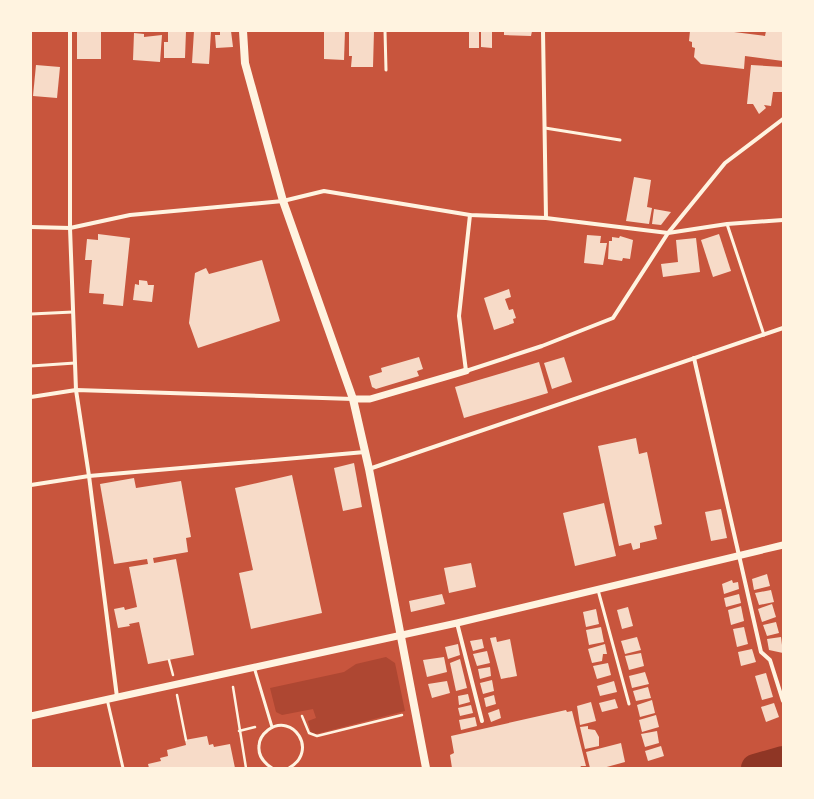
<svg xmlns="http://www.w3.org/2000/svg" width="814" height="799" font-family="'Nunito Sans',sans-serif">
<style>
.green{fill:#ae4732}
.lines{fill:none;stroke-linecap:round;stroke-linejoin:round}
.river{stroke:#8f3625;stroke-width:28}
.building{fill:#f7dbc8}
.path{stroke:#fff3e0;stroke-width:2.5}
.service{stroke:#fff3e0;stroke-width:3}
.minor{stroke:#fff3e0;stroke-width:4}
.tertiary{stroke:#fff3e0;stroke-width:7}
.secondary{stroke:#fff3e0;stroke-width:8}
</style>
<rect width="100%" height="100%" fill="#c8553d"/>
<polygon class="green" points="386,657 395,663 405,711 316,734 311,733 308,721 316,718 313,709 282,715 276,712 270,688 344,672 356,664"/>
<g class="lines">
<polyline class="river" points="755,768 783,760"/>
</g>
<g class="building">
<rect x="77" y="31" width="24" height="28"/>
<polygon points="168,31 186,31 185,58 164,58 164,42 168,42"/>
<polygon points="194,31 211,31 209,64 192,63"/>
<polygon points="220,31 231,31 233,47 216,48 215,35 220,35"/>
<polygon points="324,31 345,31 344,60 324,59"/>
<polygon points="349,31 374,31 373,67 351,67 352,56 349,56"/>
<rect x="469" y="31" width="10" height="17"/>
<polygon points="481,31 492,31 492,48 481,47"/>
<polygon points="504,31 532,31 531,36 504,35"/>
<polygon points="690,31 726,31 765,36 766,31 783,31 783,61 745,56 744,69 701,64 694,57 695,48 692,47 692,42 689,41"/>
<polygon points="134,33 144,34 144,37 162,35 160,62 133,60"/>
<polygon points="36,65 60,67 57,98 33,96"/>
<polygon points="751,65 783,67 783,92 773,92 771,106 764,105 766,108 759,114 753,104 747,104"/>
<polygon points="634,177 651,180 647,207 652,208 649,224 626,221"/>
<polygon points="654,209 671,212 661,225 652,224"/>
<polygon points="98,234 130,238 123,306 103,304 104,294 89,293 92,260 85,260 87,239 98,240"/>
<polygon points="719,234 731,271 713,277 701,240"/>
<polygon points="587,235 601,236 600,243 607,243 603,265 584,263"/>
<polygon points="620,236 633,240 630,259 623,258 622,261 608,259 609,241 612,241 612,237 619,238"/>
<polygon points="696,238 700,272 663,277 661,264 678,262 676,240"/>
<polygon points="262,260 280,321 198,348 189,323 195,273 206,268 209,274"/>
<polygon points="139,280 147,281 148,285 154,285 152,302 133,300 135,284 139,285"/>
<polygon points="509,289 511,297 505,299 509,310 513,309 516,318 513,319 514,323 494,330 484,298"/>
<polygon points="419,357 423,369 417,371 419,376 376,389 372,387 369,376 382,372 381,368"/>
<polygon points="564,357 572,382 552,389 544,363"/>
<polygon points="539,362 548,393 464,418 455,387"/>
<polygon points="636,438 639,454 647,452 662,524 654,526 657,539 640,543 640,548 633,550 631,543 619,546 598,446"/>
<polygon points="354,463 362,507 343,511 334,468"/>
<polygon points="292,475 322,613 251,629 239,573 253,570 235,488"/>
<polygon points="134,478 136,488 181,481 191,537 186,538 188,552 153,558 154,563 176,559 194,655 148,664 139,622 129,624 130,626 118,628 114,609 124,607 125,610 137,607 129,567 148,564 147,559 114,564 100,484"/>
<polygon points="604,503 616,556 575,566 563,513"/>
<polygon points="721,509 727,538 711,541 705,512"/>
<polygon points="471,563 476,587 449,593 444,568"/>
<polygon points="767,574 770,586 754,590 752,579"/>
<polygon points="732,580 733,583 738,582 739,589 724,594 722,584"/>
<polygon points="771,590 774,602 759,605 755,593"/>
<polygon points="442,594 445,604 411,612 409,601"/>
<polygon points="739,594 741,603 726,607 724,598"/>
<polygon points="772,604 776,617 762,622 758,609"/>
<polygon points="741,606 744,621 731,625 728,610"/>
<polygon points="628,607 633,626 622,629 617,610"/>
<polygon points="596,609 599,624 586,627 583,612"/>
<polygon points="776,622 779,633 767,636 763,625"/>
<polygon points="601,627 604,642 589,645 586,630"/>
<polygon points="744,627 748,644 737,647 733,629"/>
<polygon points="496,637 497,642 510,639 517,676 501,679 490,638"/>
<polygon points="637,637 641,650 625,654 621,641"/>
<polygon points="781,637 783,653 769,650 767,639"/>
<polygon points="482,639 484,648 473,651 470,641"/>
<polygon points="458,644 460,655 448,659 445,647"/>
<polygon points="605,644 607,654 603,654 602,661 592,663 588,649"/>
<polygon points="752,649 756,662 741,666 738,652"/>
<polygon points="487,651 490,663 477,666 473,654"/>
<polygon points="641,653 644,666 629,670 625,656"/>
<polygon points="444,657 447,672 427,677 423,660"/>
<polygon points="460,659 467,688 456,691 450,663"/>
<polygon points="608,663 611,675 597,679 593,666"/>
<polygon points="490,667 491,676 480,679 478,669"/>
<polygon points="645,672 649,684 632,688 629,676"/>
<polygon points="766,673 773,697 762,700 755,676"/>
<polygon points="492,680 494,691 483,694 480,683"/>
<polygon points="447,681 450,693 432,698 428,684"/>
<polygon points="614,681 617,692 600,696 597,686"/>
<polygon points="648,687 651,698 636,701 633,691"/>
<polygon points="468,694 470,702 459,705 458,696"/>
<polygon points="494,695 496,704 486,707 484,698"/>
<polygon points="615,699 618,708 602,712 599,703"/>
<polygon points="652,700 655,713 640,717 637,705"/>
<polygon points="591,702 596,721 580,725 577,706"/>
<polygon points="774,703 779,717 766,722 761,707"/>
<polygon points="471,705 473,713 460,716 458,708"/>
<polygon points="499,709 501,718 491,722 488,713"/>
<polygon points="566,710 567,712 572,711 586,766 581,766 580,768 452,768 450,755 454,753 451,736"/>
<polygon points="656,715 659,727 642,732 639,720"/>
<polygon points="475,717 477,726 461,730 459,720"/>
<polygon points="588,726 588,729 595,730 599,737 599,746 585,749 580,727"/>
<polygon points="657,731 659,743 645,747 641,734"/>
<polygon points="207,736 209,745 213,744 214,747 230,744 235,768 149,768 148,764 161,761 160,758 168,756 167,750 186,745 185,740"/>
<polygon points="621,743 625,762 603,768 590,768 586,752"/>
<polygon points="661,746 664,756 648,761 645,751"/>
</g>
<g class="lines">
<g class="path">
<polyline points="169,660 173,675"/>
<polyline points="233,687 246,768"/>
<polyline points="177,695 186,740"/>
<polyline points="302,716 309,733 317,736 402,715"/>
<polyline points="239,731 255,727"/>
</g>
<g class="service">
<polyline points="385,31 386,70"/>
<polyline points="545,128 620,140"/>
<polyline points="727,224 764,335"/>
<polyline points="31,314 73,312"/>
<polyline points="31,366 75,363"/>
<polyline points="598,590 629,704"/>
<polyline points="254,667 272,727"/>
<polyline points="107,699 123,768"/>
<path d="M272,768C264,763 258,756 259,746C259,739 263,734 268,730C293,712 319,751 289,768"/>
</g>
<g class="minor">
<polyline points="70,31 70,228 76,390 89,476 117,697"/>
<polyline points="543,31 546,218"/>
<polyline points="470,215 459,316 466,371 542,346 613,318 668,233 725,163 783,119"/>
<polyline points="31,227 70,228 130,215 283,201 324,191 470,215 546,218 668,233 727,224 783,220"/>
<polyline points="694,358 761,652 770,660 783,701"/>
<polyline points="31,397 76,390 353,399"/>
<polyline points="369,469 783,328"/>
<polyline points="31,485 89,476 365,452"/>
<polyline points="457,623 482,721"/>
</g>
<g class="tertiary">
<polyline points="353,399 370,399 466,371"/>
<polyline points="31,716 457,623 783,545"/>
</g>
<polyline class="secondary" points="243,31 245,63 283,201 353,399 369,469 426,768"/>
</g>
<rect width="814" height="799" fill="none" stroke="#fff3e0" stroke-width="64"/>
</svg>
